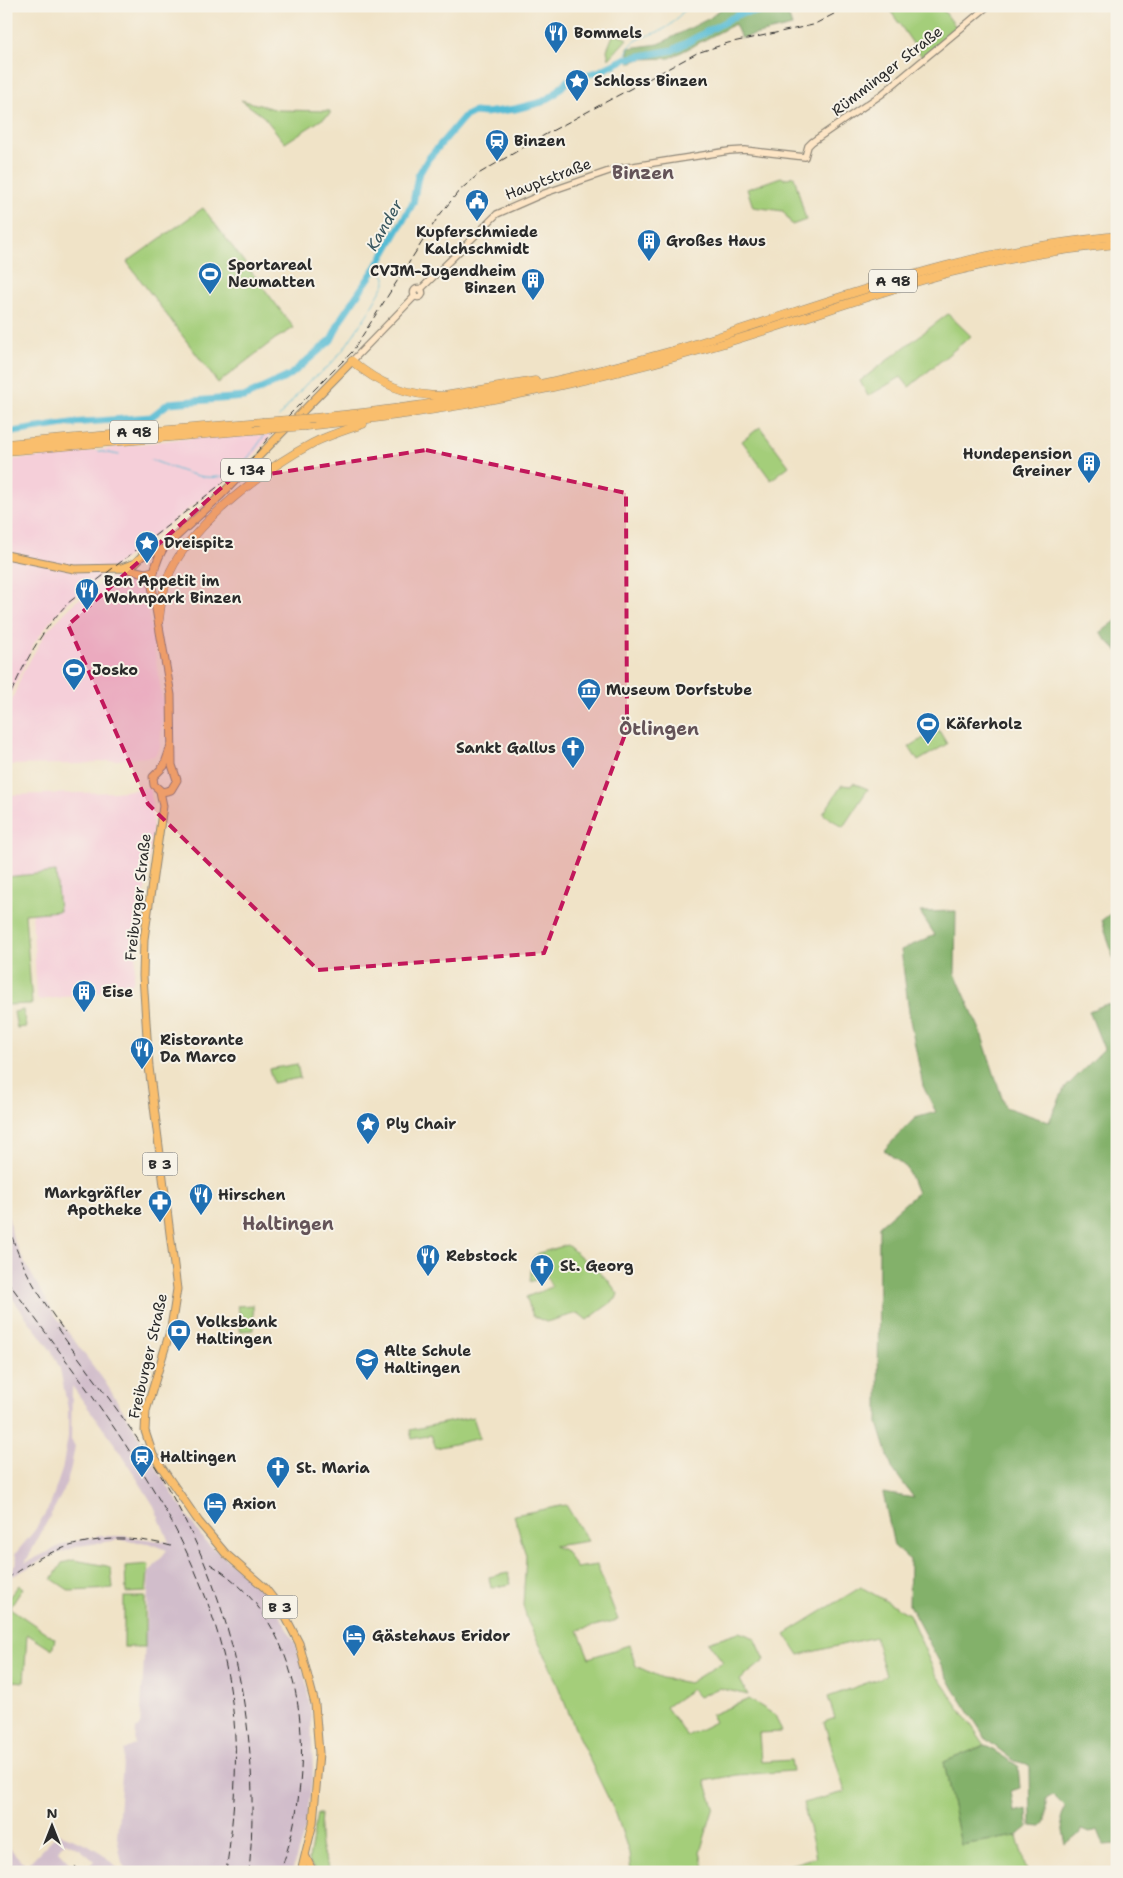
<svg xmlns="http://www.w3.org/2000/svg" width="1123" height="1878" font-family="'Shantell Sans',sans-serif">
<style>
.built{fill:#f5cfd9}
.industrial{fill:#d1bdcb;fill-rule:evenodd}
.green{fill:#a4ce7a;stroke:#687c52}
.forest{fill:#83b16a;stroke:#576e4a}
.lines{fill:none;stroke-linecap:round;stroke-linejoin:round}
.stream{stroke:#56bcd4;stroke-width:1}
.river{stroke:#56bcd4;stroke-width:7}
.secondary-casing{stroke:#8e8779;stroke-width:8}
.primary-casing{stroke:#8e8779;stroke-width:9}
.motorway-casing{stroke:#8e8779;stroke-width:9}
.secondary{stroke:#fde5c5;stroke-width:5.5}
.primary{stroke:#f9be6d;stroke-width:7}
.motorway{stroke:#f9be6d;stroke-width:8}
.rail{stroke:#2b2b2b;stroke-width:1;stroke-dasharray:8 4;stroke-linecap:butt}
.motorway-bridge-casing{stroke:#8e8779;stroke-width:9;stroke-linecap:butt}
.motorway-bridge{stroke:#f9be6d;stroke-width:8}
.marked{fill:#c2185b;fill-opacity:0.2;stroke:#c2185b;stroke-width:4;stroke-dasharray:10 6;stroke-linejoin:round}
.labels{text-anchor:middle;stroke-width:4;stroke-linejoin:round;paint-order:stroke}
.shield{fill:#f7f3e8;stroke:#686764;stroke-width:1}
.shield-label{font-size:14px;font-weight:bold;fill:#2b2b2b}
.poi-label{font-size:15px;font-weight:bold;fill:#2b2b2b;stroke:#f7f3e8;text-anchor:start}
.street-label{font-size:15px;fill:#2b2b2b;stroke:#f7f3e8}
.water-label{font-size:16px;font-style:italic;fill:#38565e;stroke:#f7f3e8}
.quarter-label{font-size:18px;font-weight:bold;fill:#645358;stroke:#f7f3e8}
</style>
<rect width="100%" height="100%" fill="#f7f3e8"/>
<filter id="ink" filterUnits="userSpaceOnUse"><feTurbulence type="fractalNoise" baseFrequency=".02" numOctaves="2"/><feDisplacementMap in="SourceGraphic" scale="10" xChannelSelector="R" yChannelSelector="G"/><feConvolveMatrix kernelMatrix="1 2 1 2 8 2 1 2 1" color-interpolation-filters="sRGB"/></filter>
<filter id="wash" filterUnits="userSpaceOnUse"><feTurbulence type="fractalNoise" baseFrequency=".0096" numOctaves="4" result="noise"/><feDisplacementMap in="SourceGraphic" scale="20" xChannelSelector="R" yChannelSelector="G"/><feGaussianBlur stdDeviation="1.12" result="paint"/><feColorMatrix in="noise" values="0 0 0 0 0 0 0 0 0 0 0 0 0 0 0 0 0 1.4 0 .05"/><feComposite in="paint" operator="in"/></filter>
<g filter="url(#wash)">
<rect width="100%" height="100%" fill="#f0e3c7"/>
<g class="built">
<polygon points="272,434 247,464 67,603 53,618 35,642 6,704 6,460 62,455 177,439"/>
<polygon points="123,576 137,582 146,597 163,703 160,748 154,756 80,764 6,765 6,715 22,674 46,632 75,602 109,578"/>
<polygon points="147,788 151,790 153,828 133,982 127,989 40,1000 37,998 32,913 59,911 56,872 6,877 6,795 115,792"/>
</g>
<g class="industrial">
<path d="M6,1204L13,1239L25,1263L53,1312L105,1382L131,1423L161,1476L205,1542L255,1581L270,1597L296,1645L306,1682L311,1713L313,1773L306,1826L292,1872H127L122,1863L117,1837L124,1750L135,1745L136,1728H140L149,1573L167,1550L148,1543L118,1540L79,1546L51,1556L28,1568L11,1577L6,1585V1577L17,1561L15,1554L35,1530L50,1505L62,1470L68,1437V1409L60,1369L52,1352L6,1290ZM72,1386L119,1450L154,1506L169,1542L123,1536H100L66,1543L25,1563L64,1490L70,1472L75,1446L71,1440Z"/>
<polygon points="58,1833 87,1844 103,1854 121,1872 83,1872 94,1861 80,1849 65,1842 58,1851 73,1867 76,1865 82,1872 12,1872 6,1864 6,1844 26,1866"/>
</g>
<g class="green">
<polygon points="887,6 940,6 957,28 923,58"/>
<polygon points="614,33 627,39 609,59 607,50"/>
<polygon points="241,100 278,110 330,111 330,114 285,143 264,117"/>
<polygon points="794,176 806,220 792,225 783,211 753,207 747,189 781,177 785,179"/>
<polygon points="203,208 294,328 275,339 218,383 127,262"/>
<polygon points="948,314 971,336 909,387 901,377 868,396 860,381"/>
<polygon points="760,427 789,466 771,480 742,441"/>
<polygon points="938,729 947,744 918,761 909,747"/>
<polygon points="853,783 868,789 843,827 823,814 842,785 851,786"/>
<polygon points="56,872 59,911 25,914 32,1004 6,1005 6,877"/>
<polygon points="23,1010 26,1027 17,1028 14,1012"/>
<polygon points="297,1064 300,1078 273,1083 269,1069"/>
<polygon points="567,1245 608,1280 618,1294 616,1299 587,1320 578,1313 546,1322 533,1316 526,1297 552,1287 546,1276 530,1282 532,1259 539,1253"/>
<polygon points="253,1305 254,1330 240,1331 240,1314 237,1306"/>
<polygon points="473,1417 480,1438 436,1448 431,1435 412,1439 410,1430"/>
<polygon points="566,1505 588,1541 554,1546 566,1551 576,1568 597,1565 618,1620 578,1630 589,1658 629,1645 636,1666 662,1678 689,1683 723,1662 708,1642 739,1632 755,1638 765,1660 740,1680 748,1695 719,1688 699,1697 692,1689 666,1707 687,1736 715,1722 711,1715 749,1699 775,1715 782,1732 759,1733 761,1762 791,1760 793,1771 737,1775 705,1781 714,1807 700,1852 705,1871 703,1872 631,1872 629,1853 616,1814 578,1736 547,1659 528,1622 523,1606 526,1556 514,1515"/>
<polygon points="74,1560 107,1566 111,1569 113,1589 70,1591 52,1579 62,1563"/>
<polygon points="149,1564 146,1592 126,1593 125,1566"/>
<polygon points="508,1573 511,1584 491,1588 489,1577"/>
<polygon points="19,1585 23,1588 10,1608 55,1639 52,1650 27,1634 24,1682 13,1681 9,1697 6,1779 6,1601"/>
<polygon points="861,1587 909,1614 935,1673 985,1745 944,1762 961,1845 1017,1836 1027,1872 767,1872 816,1857 803,1803 845,1792 824,1722 835,1718 828,1697 886,1676 875,1637 799,1655 785,1634"/>
<rect x="124" y="1597" width="21" height="50"/>
<path d="M317,1814H321C319,1835 319,1854 332,1872H318L311,1866L309,1859Z"/>
</g>
<g class="forest">
<polygon points="724,6 813,6 788,14 792,26 741,38 735,24 670,58 640,59 630,63 628,48 659,44 710,18"/>
<polygon points="1117,620 1117,651 1100,633"/>
<polygon points="1117,909 1117,970 1102,920"/>
<polygon points="956,911 955,973 980,1030 1005,1107 1049,1122 1064,1089 1104,1049 1089,1011 1104,1005 1117,1004 1117,1844 1104,1845 1098,1830 1090,1833 1081,1830 1079,1834 1066,1845 1061,1820 1065,1807 1053,1795 1046,1799 1046,1821 1042,1827 1031,1826 1030,1767 1023,1763 1014,1761 987,1740 954,1689 909,1605 910,1560 894,1546 883,1493 914,1498 892,1468 878,1423 879,1226 917,1193 907,1168 884,1150 915,1118 936,1112 923,1086 910,1020 901,950 935,935 920,912"/>
<polygon points="985,1745 1018,1766 1020,1788 1011,1791 1014,1812 1027,1809 1028,1827 1017,1836 961,1845 944,1762"/>
</g>
<g class="lines">
<g class="stream">
<path d="M625,59C628,36 648,38 664,29C673,25 681,13 688,6"/>
<polyline points="279,417 305,385 329,366 343,350 368,313 385,283 385,277 377,266"/>
<polyline points="71,423 76,428"/>
<polyline points="6,434 7,433"/>
<polyline points="98,451 119,455"/>
<path d="M151,460C177,468 212,489 237,469C249,459 258,444 267,432"/>
</g>
<polyline class="river" points="6,433 71,423 151,417 169,403 244,397 289,376 331,340 342,317 377,266 413,203 418,176 428,159 464,117 474,112 485,113 515,109 542,102 554,95 568,80 600,71 625,59 673,50 741,13 771,10 777,6"/>
</g>
</g>
<g filter="url(#ink)">
<g class="lines">
<g class="secondary-casing">
<g id="secondary">
<circle cx="418" cy="293" r="4.5"/>
<polyline points="421,289 497,214 545,193 615,169 729,151 745,150 805,157 808,146 812,142 882,94 988,6"/>
<polyline points="352,361 415,296"/>
</g>
</g>
<g class="primary-casing">
<g id="primary">
<polyline points="6,555 74,569 123,568 145,573 153,571"/>
<polyline points="124,567 135,563 142,556 163,549"/>
<path d="M171,746L164,766L153,777L154,785L162,792L171,790L177,780L172,765L171,695L152,586C153,572 156,561 163,549L220,496L352,361"/>
<polyline points="160,791 163,806 144,939 143,976 149,1067 177,1289 171,1328 146,1411 145,1431 153,1455 199,1522 226,1554 265,1588 282,1610 299,1643 315,1704 319,1753 313,1823 301,1872"/>
<polyline points="306,1857 313,1872"/>
</g>
</g>
<g class="motorway-casing">
<g id="motorway">
<path d="M352,361C379,385 409,396 444,396L535,381"/>
<path d="M314,418C435,407 554,385 672,351C763,324 853,290 945,266C1002,251 1059,242 1117,236"/>
<path d="M306,426C443,413 572,387 704,349C786,326 865,295 948,273C1003,259 1060,249 1117,244"/>
<polyline points="6,444 262,422"/>
<polyline points="6,451 253,430"/>
<path d="M159,620C161,603 163,588 170,572C193,523 266,468 313,443C329,435 346,430 363,424"/>
</g>
</g>
<use href="#secondary" class="secondary"/>
<use href="#primary" class="primary"/>
<use href="#motorway" class="motorway"/>
<g class="rail">
<path d="M6,704C23,666 39,633 68,603L247,464L278,426L352,352L438,217L459,191L480,173L548,133L697,53L728,43L813,25L849,6"/>
<path d="M6,1214C15,1259 39,1296 65,1332"/>
<path d="M6,1279C103,1412 220,1550 234,1721C238,1770 233,1823 226,1872"/>
<path d="M57,1328C98,1385 144,1441 176,1503C238,1618 261,1743 249,1872"/>
<path d="M210,1564C312,1625 318,1770 280,1872"/>
<path d="M6,1580C54,1541 112,1530 171,1546"/>
<polyline points="6,1859 19,1872"/>
<polyline points="75,1866 80,1872"/>
</g>
<g class="motorway-bridge-casing">
<g id="motorway-bridge">
<polyline points="262,422 314,418"/>
<polyline points="253,430 306,426"/>
</g>
</g>
<use href="#motorway-bridge" class="motorway-bridge"/>
</g>
</g>
<path class="marked" d="M426,450L626,493L627,729L544,953L318,970L148,804L68,625L230,480Z"/>
<defs>
<g id="restaurant-pin" transform="scale(1.25)"><path d="M0 17L-7.5 6A9.5 9.5 0 1 1 7.5 6Z" fill="#1f6fb2" stroke="#f7f3e8"/><path d="M-5-6h1v4h1v-4h1v4h1v-4h1v5L-1.5 .5V6h-2V.5L-5-1ZM5-6V6H3V1.5H1.5Q1.5-4 5-6Z" fill="#fff"/></g>
<g id="sight-pin" transform="scale(1.25)"><path d="M0 17L-7.5 6A9.5 9.5 0 1 1 7.5 6Z" fill="#1f6fb2" stroke="#f7f3e8"/><path d="M0-6L1.8-2.2L6-1.7L2.9 1.2L3.7 5.4L0 3.3L-3.7 5.4L-2.9 1.2L-6-1.7L-1.8-2.2Z" fill="#fff"/></g>
<g id="station-pin" transform="scale(1.25)"><path d="M0 17L-7.5 6A9.5 9.5 0 1 1 7.5 6Z" fill="#1f6fb2" stroke="#f7f3e8"/><path d="M-3-6H3Q5-6 5-4V2Q5 4 3 4L4.5 6H3L1.5 4h-3L-3 6H-4.5L-3 4Q-5 4-5 2V-4Q-5-6-3-6ZM-3.5-4v3h7v-3ZM-3.5 1v1.5H-2V1ZM2 1v1.5H3.5V1Z" fill="#fff"/></g>
<g id="civic-pin" transform="scale(1.25)"><path d="M0 17L-7.5 6A9.5 9.5 0 1 1 7.5 6Z" fill="#1f6fb2" stroke="#f7f3e8"/><path d="M-.6-6.5H3V-4.5H.6V-3L4-1V1h2V6H-6V1h2V-1L-.6-3ZM-1.2 2.5V6h2.4V2.5Z" fill="#fff"/></g>
<g id="building-pin" transform="scale(1.25)"><path d="M0 17L-7.5 6A9.5 9.5 0 1 1 7.5 6Z" fill="#1f6fb2" stroke="#f7f3e8"/><path d="M-4-6H4V6H1V3H-1V6H-4ZM-2.5-4.3h1.7v1.8h-1.7ZM.8-4.3h1.7v1.8H.8ZM-2.5-1h1.7V.8h-1.7ZM.8-1h1.7V.8H.8Z" fill="#fff"/></g>
<g id="stadium-pin" transform="scale(1.25)"><path d="M0 17L-7.5 6A9.5 9.5 0 1 1 7.5 6Z" fill="#1f6fb2" stroke="#f7f3e8"/><path d="M0-5a6.5 5 0 1 0 0 10a6.5 5 0 1 0 0-10ZM-3.5-1.8h7v3.6h-7Z" fill="#fff"/></g>
<g id="museum-pin" transform="scale(1.25)"><path d="M0 17L-7.5 6A9.5 9.5 0 1 1 7.5 6Z" fill="#1f6fb2" stroke="#f7f3e8"/><path d="M0-6L6-3V-2H-6V-3ZM-5-1h2V3h-2ZM-1-1h2V3h-2ZM3-1h2V3H3ZM-6 4H6V6H-6Z" fill="#fff"/></g>
<g id="church-pin" transform="scale(1.25)"><path d="M0 17L-7.5 6A9.5 9.5 0 1 1 7.5 6Z" fill="#1f6fb2" stroke="#f7f3e8"/><path d="M-1.2-6h2.4v3.5h3.3v2.4h-3.3V6h-2.4V-.1h-3.3v-2.4h3.3Z" fill="#fff"/></g>
<g id="pharmacy-pin" transform="scale(1.25)"><path d="M0 17L-7.5 6A9.5 9.5 0 1 1 7.5 6Z" fill="#1f6fb2" stroke="#f7f3e8"/><path d="M-2-6h4v4h4v4h-4v4h-4v-4h-4v-4h4Z" fill="#fff"/></g>
<g id="bank-pin" transform="scale(1.25)"><path d="M0 17L-7.5 6A9.5 9.5 0 1 1 7.5 6Z" fill="#1f6fb2" stroke="#f7f3e8"/><path d="M-6-4H6V4H-6ZM0-2.3a2.3 2.3 0 1 0 0 4.6a2.3 2.3 0 1 0 0-4.6Z" fill="#fff"/></g>
<g id="school-pin" transform="scale(1.25)"><path d="M0 17L-7.5 6A9.5 9.5 0 1 1 7.5 6Z" fill="#1f6fb2" stroke="#f7f3e8"/><path d="M0-5L7-2L0 1L-7-2ZM-4 1L0 2.5L4 1V4Q0 6-4 4Z" fill="#fff"/></g>
<g id="hotel-pin" transform="scale(1.25)"><path d="M0 17L-7.5 6A9.5 9.5 0 1 1 7.5 6Z" fill="#1f6fb2" stroke="#f7f3e8"/><path d="M-6-4.5h1.5V1H6V5H4.5V3h-9V5H-6ZM-4 0a1.8 1.8 0 1 1 3.6 0ZM.5 0V-2.5h3Q6-2.5 6 0Z" fill="#fff"/></g>
</defs>
<g fill-rule="evenodd">
<use href="#restaurant-pin" x="556" y="33"/>
<use href="#sight-pin" x="577" y="81"/>
<use href="#station-pin" x="497" y="141"/>
<use href="#civic-pin" x="477" y="201"/>
<use href="#building-pin" x="649" y="241"/>
<use href="#stadium-pin" x="210" y="274"/>
<use href="#building-pin" x="533" y="280"/>
<use href="#building-pin" x="1089" y="463"/>
<use href="#sight-pin" x="147" y="543"/>
<use href="#restaurant-pin" x="87" y="590"/>
<use href="#stadium-pin" x="74" y="670"/>
<use href="#museum-pin" x="589" y="690"/>
<use href="#stadium-pin" x="928" y="724"/>
<use href="#church-pin" x="573" y="748"/>
<use href="#building-pin" x="84" y="992"/>
<use href="#restaurant-pin" x="142" y="1049"/>
<use href="#sight-pin" x="368" y="1124"/>
<use href="#restaurant-pin" x="201" y="1195"/>
<use href="#pharmacy-pin" x="160" y="1202"/>
<use href="#restaurant-pin" x="428" y="1256"/>
<use href="#church-pin" x="542" y="1266"/>
<use href="#bank-pin" x="179" y="1331"/>
<use href="#school-pin" x="367" y="1360"/>
<use href="#station-pin" x="142" y="1457"/>
<use href="#church-pin" x="278" y="1468"/>
<use href="#hotel-pin" x="215" y="1504"/>
<use href="#hotel-pin" x="354" y="1636"/>
</g>
<g class="labels">
<g class="shield">
<rect x="869" y="269.5" width="48" height="23" rx="4"/>
<rect x="110" y="420.5" width="48" height="23" rx="4"/>
<rect x="221" y="458.5" width="50" height="23" rx="4"/>
<rect x="142.5" y="1152.5" width="35" height="23" rx="4"/>
<rect x="262.5" y="1595.5" width="35" height="23" rx="4"/>
</g>
<g class="shield-label">
<text x="893" y="286">A 98</text>
<text x="134" y="437">A 98</text>
<text x="246" y="475">L 134</text>
<text x="160" y="1169">B 3</text>
<text x="280" y="1612">B 3</text>
</g>
<g class="poi-label">
<text x="574" y="38">Bommels</text>
<text x="594" y="86">Schloss Binzen</text>
<text x="514" y="146">Binzen</text>
<text x="477" y="237" text-anchor="middle">Kupferschmiede<tspan x="477" dy="17">Kalchschmidt</tspan></text>
<text x="666" y="246">Großes Haus</text>
<text x="228" y="270">Sportareal<tspan x="228" dy="17">Neumatten</tspan></text>
<text x="516" y="276" text-anchor="end">CVJM-Jugendheim<tspan x="516" dy="17">Binzen</tspan></text>
<text x="1072" y="459" text-anchor="end">Hundepension<tspan x="1072" dy="17">Greiner</tspan></text>
<text x="164" y="548">Dreispitz</text>
<text x="104" y="586">Bon Appetit im<tspan x="104" dy="17">Wohnpark Binzen</tspan></text>
<text x="92" y="675">Josko</text>
<text x="606" y="695">Museum Dorfstube</text>
<text x="946" y="729">Käferholz</text>
<text x="556" y="753" text-anchor="end">Sankt Gallus</text>
<text x="102" y="997">Eise</text>
<text x="160" y="1045">Ristorante<tspan x="160" dy="17">Da Marco</tspan></text>
<text x="386" y="1129">Ply Chair</text>
<text x="142" y="1198" text-anchor="end">Markgräfler<tspan x="142" dy="17">Apotheke</tspan></text>
<text x="218" y="1200">Hirschen</text>
<text x="446" y="1261">Rebstock</text>
<text x="560" y="1271">St. Georg</text>
<text x="196" y="1327">Volksbank<tspan x="196" dy="17">Haltingen</tspan></text>
<text x="384" y="1356">Alte Schule<tspan x="384" dy="17">Haltingen</tspan></text>
<text x="160" y="1462">Haltingen</text>
<text x="296" y="1473">St. Maria</text>
<text x="232" y="1509">Axion</text>
<text x="372" y="1641">Gästehaus Eridor</text>
</g>
<g class="street-label">
<text transform="translate(887 71) rotate(-38)" y="5">Rümminger Straße</text>
<text transform="translate(548 179) rotate(-21)" y="5">Hauptstraße</text>
<text transform="translate(138 897) rotate(-83)" y="5">Freiburger Straße</text>
<text transform="translate(148 1356) rotate(-77)" y="5">Freiburger Straße</text>
</g>
<g class="water-label">
<text transform="translate(384 225) rotate(-60)" y="6">Kander</text>
</g>
<g class="quarter-label">
<text x="643" y="179">Binzen</text>
<text x="659" y="735">Ötlingen</text>
<text x="288" y="1230">Haltingen</text>
</g>
</g>
<rect width="1123" height="1878" fill="none" stroke="#f7f3e8" stroke-width="25"/>
<g transform="translate(52 1826)" stroke="#f7f3e8" stroke-width="4" paint-order="stroke">
<path d="M0-4L9 19L0 12L-9 19Z" fill="#2b2b2b"/>
<text y="-8" font-size="14" font-weight="bold" text-anchor="middle" fill="#2b2b2b">N</text>
</g>
</svg>
